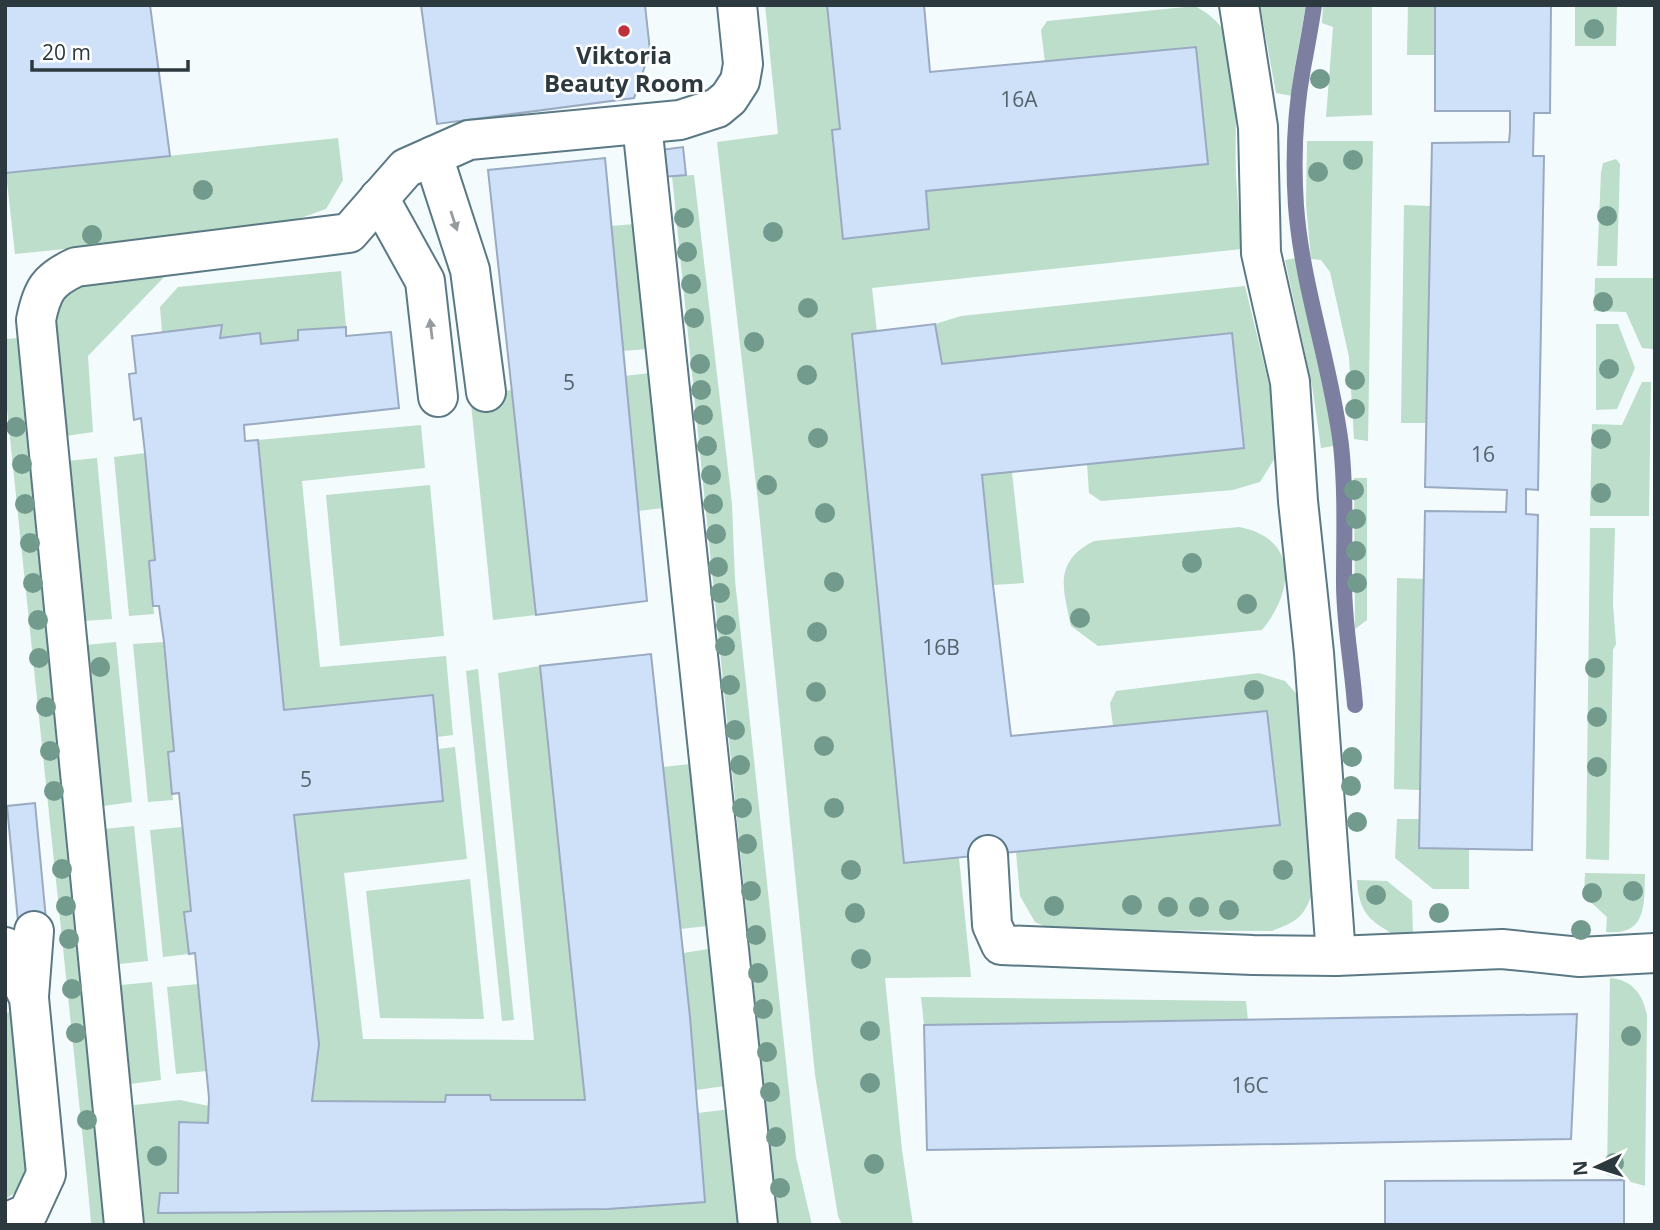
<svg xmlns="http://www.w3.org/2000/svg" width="1660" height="1230" font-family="'Open Sans',sans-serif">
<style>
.green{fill:#bcdecb}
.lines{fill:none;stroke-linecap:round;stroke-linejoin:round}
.stream{stroke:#7d7fa1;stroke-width:16}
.building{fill:#cfe1f9;stroke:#99aac1;stroke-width:2}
.minor-casing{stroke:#5b7984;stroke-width:42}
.minor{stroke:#fff;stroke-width:38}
.tree{fill:#729b8d}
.oneway{fill:#969c9e}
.poi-dot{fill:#c0303a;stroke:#fff;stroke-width:2.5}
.labels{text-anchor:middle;stroke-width:5;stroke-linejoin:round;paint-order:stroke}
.number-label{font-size:21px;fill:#55636d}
.poi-label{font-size:24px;font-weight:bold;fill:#2c393e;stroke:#fff}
</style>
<rect width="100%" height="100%" fill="#f4fbfd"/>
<g class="green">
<path d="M765,5H827L840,129L832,130L843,239L928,229L926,191L1207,164L1196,47L1045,62L1041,30L1047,21L1195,6C1207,13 1220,21 1225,35C1241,79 1234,129 1236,174C1237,199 1240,224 1242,249L872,288L877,332L852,335L904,863L959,858L971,977L885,978L902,1150L913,1225H842L838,1216L815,1075L758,502L717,142L778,134Z"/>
<polygon points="1260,5 1306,5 1294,72 1292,96 1276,93"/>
<polygon points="1323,5 1372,5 1372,115 1326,117 1333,27 1322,23"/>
<polygon points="1408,5 1435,5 1435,55 1407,55"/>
<polygon points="1575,5 1617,5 1616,46 1575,46"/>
<polygon points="338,138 343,180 326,209 273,228 15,254 6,173"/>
<polygon points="1307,141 1373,141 1368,441 1354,439 1349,357 1330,272 1321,260 1311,259 1306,204"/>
<polygon points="1616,159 1620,164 1617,266 1597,266 1601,173 1603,163"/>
<polygon points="694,175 732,504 735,580 796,1157 812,1225 778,1225 672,176"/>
<polygon points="1404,205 1431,206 1427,423 1401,423"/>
<polygon points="635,224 648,349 622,351 610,226"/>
<polygon points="1297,258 1324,384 1334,446 1321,448 1312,385 1285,260"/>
<polygon points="341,271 346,327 299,330 298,340 261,344 260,333 220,338 221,325 162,332 160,307 178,287"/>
<polygon points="168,273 88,356 93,432 66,436 52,315 57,301 80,285"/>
<polygon points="1595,278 1654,278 1653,349 1642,348 1626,312 1594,311"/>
<polygon points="1245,286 1277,417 1278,453 1260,482 1233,490 1101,501 1089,493 1087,464 1244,448 1232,333 942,364 935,324 961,316"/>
<polygon points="1596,324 1618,324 1635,368 1617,409 1596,410"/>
<polygon points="19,338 108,1225 86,1225 91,1223 87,1179 5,390 5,339"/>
<polygon points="650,373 664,508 638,511 624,376"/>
<polygon points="1642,382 1651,382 1649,516 1590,516 1592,424 1622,425"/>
<polygon points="513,390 536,615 493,620 470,394"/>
<polygon points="421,425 425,468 302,481 320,667 446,656 453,735 437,737 433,695 284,710 258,440"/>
<polygon points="145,453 155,560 149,561 154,614 129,616 114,457"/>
<polygon points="97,458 112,619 83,621 67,461"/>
<polygon points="1012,472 1024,583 993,585 982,475"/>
<polygon points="1354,478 1367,478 1367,620 1355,629"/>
<polygon points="430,485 444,636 340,646 326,495"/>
<path d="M1239,527C1299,538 1294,592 1262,630L1098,646L1071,626C1063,588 1053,562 1094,541Z"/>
<polygon points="1590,528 1615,528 1613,604 1616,644 1613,650 1609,860 1586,859"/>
<polygon points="1397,578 1424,579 1420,790 1394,789"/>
<polygon points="116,642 132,802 103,806 86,645"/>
<polygon points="164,642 174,751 168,752 173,800 148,802 133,644"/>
<polygon points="540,666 585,1100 491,1100 489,1095 446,1095 445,1102 312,1101 319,1044 294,815 443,801 438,749 455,747 467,859 344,873 363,1039 534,1040 498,673"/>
<polygon points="478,669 514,1020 502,1021 466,671"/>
<path d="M1259,673L1285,681L1300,698L1314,888C1304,917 1300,920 1272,931L1053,930L1035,922L1020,896L1016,852L1280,825L1267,711L1113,726L1110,703L1116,691Z"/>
<polygon points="690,764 708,926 680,929 663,767"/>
<polygon points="1397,819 1420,819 1469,848 1469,889 1433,889 1395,858"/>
<polygon points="134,826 148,961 119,964 104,829"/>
<polygon points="182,827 191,911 184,912 189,954 163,957 150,830"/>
<path d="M1585,873L1645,874C1644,905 1647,936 1606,932L1607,917L1584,896Z"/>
<polygon points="470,879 484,1019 380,1018 366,891"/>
<path d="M1357,880L1387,881L1412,901L1413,934L1405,941C1375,923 1359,919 1357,880Z"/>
<polygon points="708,949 725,1086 696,1090 683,953"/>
<path d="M1610,978C1632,980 1643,994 1647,1016L1645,1186L1607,1175Z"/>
<polygon points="152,982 161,1080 130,1084 121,985"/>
<polygon points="198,984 207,1071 176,1074 167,987"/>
<polygon points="921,997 1246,1001 1248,1020 924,1025"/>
<polygon points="14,1012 29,1163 24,1186 7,1198 5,1013"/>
<polygon points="180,1100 209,1106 208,1123 179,1123 178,1193 159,1213 704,1202 697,1113 732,1109 742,1212 738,1225 142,1225 134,1105"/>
</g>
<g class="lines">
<path class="stream" d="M1314,5C1311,26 1307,47 1303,68C1295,112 1293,161 1296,206C1302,287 1331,365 1341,445C1346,492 1344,537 1344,583C1344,624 1352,664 1355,705"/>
</g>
<g class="building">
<polygon points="5,5 150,5 170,156 6,173"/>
<polygon points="421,5 645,5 650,51 634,98 437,124"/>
<polygon points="827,5 924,5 930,72 1196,47 1208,164 926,191 929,229 843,239 832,130 840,129"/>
<polygon points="1435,5 1551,5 1550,113 1534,113 1533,156 1544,156 1538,490 1526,489 1526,514 1538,515 1532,850 1419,848 1425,511 1506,512 1507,490 1425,487 1432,143 1509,142 1510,131 1510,111 1435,111"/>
<polygon points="683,147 686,175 662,177 660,150"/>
<polygon points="605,158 647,601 536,615 488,170"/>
<polygon points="935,324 942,364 1232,333 1244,448 982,475 993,585 1011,736 1267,711 1280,825 904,863 852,334"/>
<polygon points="222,325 220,338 260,333 261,344 298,340 298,330 346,327 346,336 391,332 399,408 244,425 245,441 258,440 284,710 433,695 443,801 294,815 319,1044 312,1101 445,1102 446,1095 490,1095 491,1100 585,1100 540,666 651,654 690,1017 705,1202 608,1209 158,1213 160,1193 178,1193 179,1122 208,1123 209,1098 195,953 189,954 184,912 191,911 179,793 172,794 168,752 174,751 164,642 159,606 153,606 149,561 155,560 145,453 141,418 134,420 129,374 136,373 132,336"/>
<polygon points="35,803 47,930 19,932 7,806"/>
<polygon points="1577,1014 1571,1139 927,1150 924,1025"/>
<polygon points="1624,1180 1624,1225 1385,1225 1385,1181"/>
</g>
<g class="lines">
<g class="minor-casing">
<g id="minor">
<polyline points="1239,5 1258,127 1261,253 1290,382 1298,501 1314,653 1336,956"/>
<polyline points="642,124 758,1225"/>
<polyline points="433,156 470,270 486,392"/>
<polyline points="379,198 425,281 438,397"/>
<polyline points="988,855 992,925 1001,945 1253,955 1336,956 1502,949 1580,957 1655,953"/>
<polyline points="5,947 29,998 46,1174 28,1213 5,1223"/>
<polyline points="29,996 34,931"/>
<path d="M124,1225L36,320C42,290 48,280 76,267L349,233L406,168L469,140L680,120L717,108L729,98L740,81L743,64L737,5"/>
</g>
</g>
<use href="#minor" class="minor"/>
</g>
<g class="tree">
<circle cx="1594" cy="29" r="10"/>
<circle cx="1320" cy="79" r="10"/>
<circle cx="1353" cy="160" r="10"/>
<circle cx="1318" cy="172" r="10"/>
<circle cx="203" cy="190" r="10"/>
<circle cx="1607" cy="216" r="10"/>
<circle cx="684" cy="218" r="10"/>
<circle cx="773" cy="232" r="10"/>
<circle cx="92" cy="235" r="10"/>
<circle cx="687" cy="252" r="10"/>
<circle cx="691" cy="284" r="10"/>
<circle cx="1603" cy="302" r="10"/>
<circle cx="808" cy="308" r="10"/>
<circle cx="694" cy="318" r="10"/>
<circle cx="754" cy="342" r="10"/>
<circle cx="700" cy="364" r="10"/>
<circle cx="1609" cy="369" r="10"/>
<circle cx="807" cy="375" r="10"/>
<circle cx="1355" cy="380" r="10"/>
<circle cx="701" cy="390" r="10"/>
<circle cx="1355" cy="409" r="10"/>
<circle cx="703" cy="415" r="10"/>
<circle cx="16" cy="427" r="10"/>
<circle cx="818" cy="438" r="10"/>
<circle cx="1601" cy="439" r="10"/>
<circle cx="707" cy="446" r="10"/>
<circle cx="22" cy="464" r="10"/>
<circle cx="711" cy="475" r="10"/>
<circle cx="767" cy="485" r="10"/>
<circle cx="1354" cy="490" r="10"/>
<circle cx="1601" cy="493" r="10"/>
<circle cx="25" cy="504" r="10"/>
<circle cx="713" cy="504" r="10"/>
<circle cx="825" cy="513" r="10"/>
<circle cx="1356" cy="519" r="10"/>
<circle cx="716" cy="534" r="10"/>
<circle cx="30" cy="543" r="10"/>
<circle cx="1356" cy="551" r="10"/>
<circle cx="1192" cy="563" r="10"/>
<circle cx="718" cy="567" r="10"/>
<circle cx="834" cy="582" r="10"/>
<circle cx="33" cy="583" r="10"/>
<circle cx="1357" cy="583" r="10"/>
<circle cx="720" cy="593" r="10"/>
<circle cx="1247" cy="604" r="10"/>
<circle cx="1080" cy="618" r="10"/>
<circle cx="38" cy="620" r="10"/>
<circle cx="726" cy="625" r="10"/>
<circle cx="817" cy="632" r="10"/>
<circle cx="725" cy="646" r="10"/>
<circle cx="39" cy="658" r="10"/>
<circle cx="100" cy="667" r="10"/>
<circle cx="1595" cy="668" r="10"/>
<circle cx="730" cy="685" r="10"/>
<circle cx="1254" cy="690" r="10"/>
<circle cx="816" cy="692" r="10"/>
<circle cx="46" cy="707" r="10"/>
<circle cx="1597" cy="717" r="10"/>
<circle cx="735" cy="730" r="10"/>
<circle cx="824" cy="746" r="10"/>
<circle cx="50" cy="751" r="10"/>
<circle cx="1352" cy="757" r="10"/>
<circle cx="740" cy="765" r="10"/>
<circle cx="1597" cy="767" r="10"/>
<circle cx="1351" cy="786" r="10"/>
<circle cx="54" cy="791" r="10"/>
<circle cx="742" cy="808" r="10"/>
<circle cx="834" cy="808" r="10"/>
<circle cx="1357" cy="822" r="10"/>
<circle cx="747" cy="844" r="10"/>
<circle cx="62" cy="869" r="10"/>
<circle cx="851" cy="870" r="10"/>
<circle cx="1283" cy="870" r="10"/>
<circle cx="751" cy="891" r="10"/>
<circle cx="1633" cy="891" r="10"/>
<circle cx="1592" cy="893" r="10"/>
<circle cx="1376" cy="895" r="10"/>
<circle cx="1132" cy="905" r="10"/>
<circle cx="66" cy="906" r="10"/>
<circle cx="1054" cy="906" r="10"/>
<circle cx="1168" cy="907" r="10"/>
<circle cx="1199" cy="907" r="10"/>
<circle cx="1229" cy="910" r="10"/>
<circle cx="855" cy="913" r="10"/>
<circle cx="1439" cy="913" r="10"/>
<circle cx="1581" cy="930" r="10"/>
<circle cx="756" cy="935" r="10"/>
<circle cx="69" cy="939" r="10"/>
<circle cx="861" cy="959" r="10"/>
<circle cx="758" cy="973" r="10"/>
<circle cx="72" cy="989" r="10"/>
<circle cx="763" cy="1009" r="10"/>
<circle cx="870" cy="1031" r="10"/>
<circle cx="76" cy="1033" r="10"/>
<circle cx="1631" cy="1036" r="10"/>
<circle cx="767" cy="1052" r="10"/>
<circle cx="870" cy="1083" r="10"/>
<circle cx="770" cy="1092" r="10"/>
<circle cx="87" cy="1120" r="10"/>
<circle cx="776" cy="1137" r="10"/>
<circle cx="157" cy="1156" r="10"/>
<circle cx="1614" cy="1163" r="10"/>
<circle cx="874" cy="1164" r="10"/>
<circle cx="780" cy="1188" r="10"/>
</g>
<defs><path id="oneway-solid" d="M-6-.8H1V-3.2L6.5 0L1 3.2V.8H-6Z" transform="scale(1.75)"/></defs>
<g class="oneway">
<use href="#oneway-solid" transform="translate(454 221) rotate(72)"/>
<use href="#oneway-solid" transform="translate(431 329) rotate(-97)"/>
</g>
<circle class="poi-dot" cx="624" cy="31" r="7"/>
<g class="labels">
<g class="number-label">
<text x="1019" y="107">16A</text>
<text x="569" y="390">5</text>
<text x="1483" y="462">16</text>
<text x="941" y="655">16B</text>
<text x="306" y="787">5</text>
<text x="1250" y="1093">16C</text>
</g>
<g class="poi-label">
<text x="624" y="64">Viktoria<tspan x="624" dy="28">Beauty Room</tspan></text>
</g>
</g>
<rect width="1660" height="1230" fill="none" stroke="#2c393e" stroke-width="14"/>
<g transform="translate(1597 1167) rotate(266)" stroke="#ffffff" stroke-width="5" paint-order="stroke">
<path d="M0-5L12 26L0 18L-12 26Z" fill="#2c393e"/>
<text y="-10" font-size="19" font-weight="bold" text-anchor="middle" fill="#2c393e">N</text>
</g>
<path d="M32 60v10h156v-10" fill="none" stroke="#2c393e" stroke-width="3.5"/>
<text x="42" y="60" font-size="21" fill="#2c393e" stroke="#ffffff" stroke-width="5" paint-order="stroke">20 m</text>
</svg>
